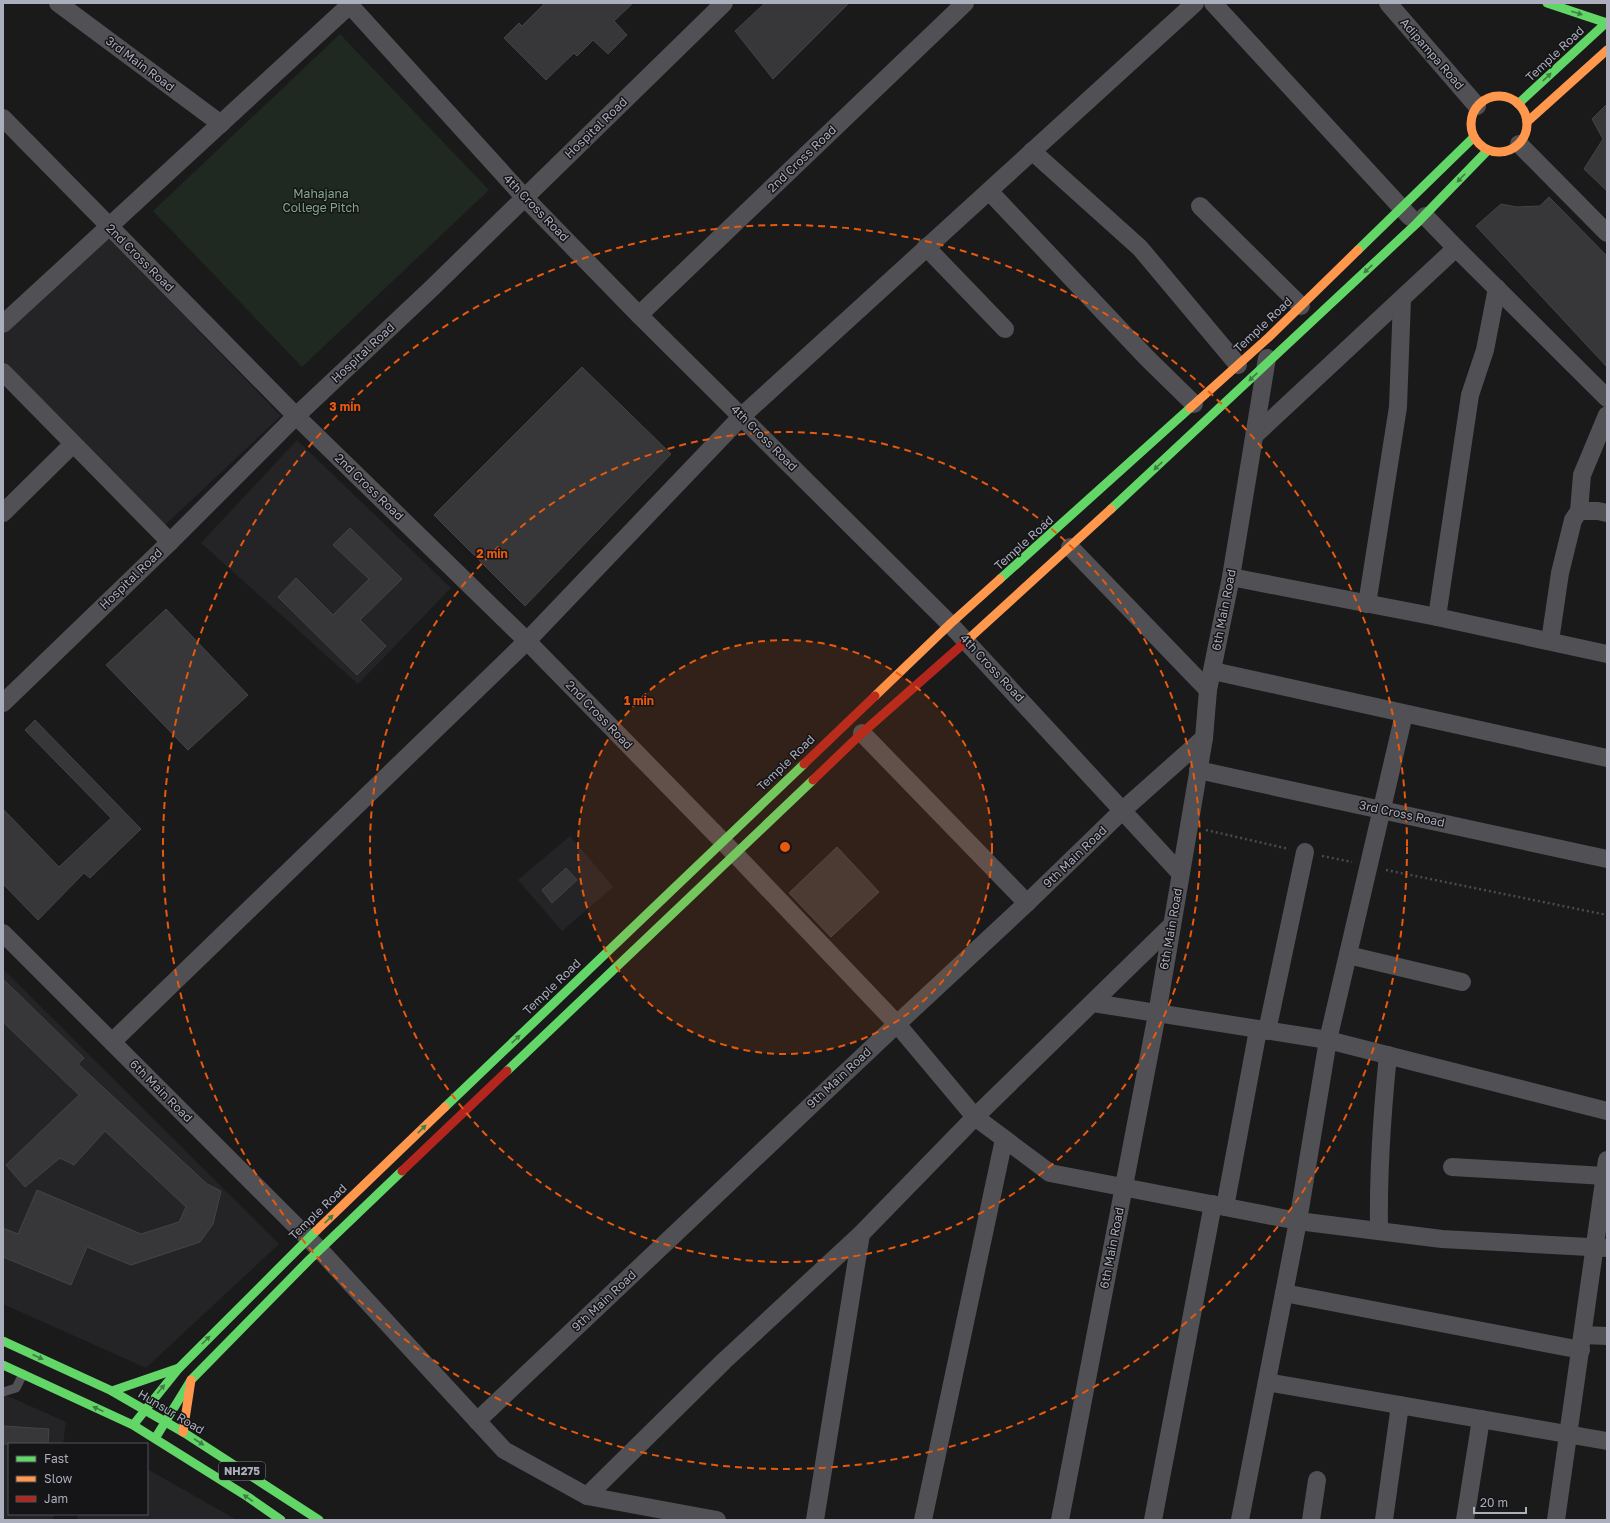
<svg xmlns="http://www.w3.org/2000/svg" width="1610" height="1523" font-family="'Golos Text',sans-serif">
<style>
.built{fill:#242427}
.green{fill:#202822}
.building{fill:#373739;stroke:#434447}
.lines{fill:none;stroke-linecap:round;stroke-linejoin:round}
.path{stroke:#4b4b50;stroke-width:2.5;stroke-dasharray:2 3;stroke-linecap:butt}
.lane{stroke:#505055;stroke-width:9}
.street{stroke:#505055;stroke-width:18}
.fast{stroke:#63d668;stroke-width:9}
.slow{stroke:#ff974d;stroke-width:9}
.jam{stroke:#b3261e;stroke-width:9}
.oneway{fill:#407f44}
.ring{fill:none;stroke:#e8590c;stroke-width:2;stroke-dasharray:7 5}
.labels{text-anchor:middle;stroke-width:3;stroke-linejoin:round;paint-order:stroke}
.shield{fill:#151417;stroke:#7e808a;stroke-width:1}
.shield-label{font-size:11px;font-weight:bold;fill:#abaebc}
.street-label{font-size:12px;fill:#abaebc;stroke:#151417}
.park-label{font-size:12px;fill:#82a88a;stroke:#151417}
.centre{fill:#e8590c;stroke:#151417;stroke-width:2}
.ring-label{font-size:12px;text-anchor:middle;font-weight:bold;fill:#e8590c;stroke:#151417;stroke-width:3;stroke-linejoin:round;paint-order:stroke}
</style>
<rect width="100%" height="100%" fill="#1a1a1b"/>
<g class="built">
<polygon points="108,237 281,416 165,525 3,362 3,335"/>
<polygon points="297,440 451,588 358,684 201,543"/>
<polygon points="570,836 613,887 562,931 518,880"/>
<polygon points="3,969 279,1244 146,1368 3,1304"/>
<polygon points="3,1394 66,1422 63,1444 9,1444 9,1514 54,1514 53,1520 3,1520"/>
<polygon points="147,1469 237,1520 77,1520 78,1514 147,1514"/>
</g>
<polygon class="green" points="340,34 489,190 302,367 153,211"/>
<g class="building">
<polygon points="545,3 633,3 614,21 627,35 608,54 593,40 577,56 574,53 546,80 504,38 519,23 522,26"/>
<polygon points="765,3 849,3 773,79 735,31"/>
<polygon points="1607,104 1607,191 1584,169 1603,139 1592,119"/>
<polygon points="1549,197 1607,256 1607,367 1476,226 1501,204 1517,207 1540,206"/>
<polygon points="582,367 671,454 525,606 434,515"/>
<polygon points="350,528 402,579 360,620 386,646 357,675 278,597 296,578 333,615 369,579 333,545"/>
<polygon points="166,609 248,695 188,750 106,665"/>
<polygon points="35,720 141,829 90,878 84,873 38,920 3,884 3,809 59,867 111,818 25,730"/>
<polygon points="837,847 879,892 831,937 789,893"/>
<polygon points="566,868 577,880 552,903 542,890"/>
<polygon points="3,979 84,1058 78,1064 207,1184 221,1191 213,1224 200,1242 131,1265 87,1247 71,1285 3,1257 3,1228 18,1234 37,1190 141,1234 179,1222 186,1207 105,1131 74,1165 60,1158 25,1187 6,1165 79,1095 3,1022"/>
<polygon points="3,1426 49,1429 48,1444 3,1444"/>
</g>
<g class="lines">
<g class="path">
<polyline points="1206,830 1289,849"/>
<polyline points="1322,856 1352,862"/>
<polyline points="1386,870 1607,915"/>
</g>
<polyline class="lane" points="3,1392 16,1388 23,1374"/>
<g class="street">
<polyline points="58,3 221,124"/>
<polyline points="348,3 525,198 639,315 950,624 1180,873"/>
<polyline points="1213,3 1410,217"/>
<polyline points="1388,3 1477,106"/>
<polyline points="3,118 296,416 527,641 736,855 897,1024 975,1117 1050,1173 1298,1221 1442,1239 1607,1248"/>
<polyline points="1519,144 1607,233"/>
<polyline points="1032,151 1140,248 1238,365"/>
<polyline points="989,191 1147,358 1194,404"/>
<polyline points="1200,206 1301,306"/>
<polyline points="1425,216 1456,248"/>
<polyline points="926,247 1005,329"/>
<polyline points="639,315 965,3"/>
<polyline points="3,324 352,3"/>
<polyline points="3,372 170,542"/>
<polyline points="1255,435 1456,248 1607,398"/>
<polyline points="1579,511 1598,511 1607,513"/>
<polyline points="3,513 73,444"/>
<polyline points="1070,547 1208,690"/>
<polyline points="1231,577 1437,617 1607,654"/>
<polyline points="1367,604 1398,407 1402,299"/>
<polyline points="1437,617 1470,395 1485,350 1497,288"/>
<polyline points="1550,641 1560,573 1573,520 1579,511 1582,475 1607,415"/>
<polyline points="1213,671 1607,758"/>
<polyline points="3,703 170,542 296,416 432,288 724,3"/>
<polyline points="862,733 1027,903"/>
<polyline points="1198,770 1607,859"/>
<polyline points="3,933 320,1250 504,1450 587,1496 717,1520"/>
<polyline points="1348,955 1462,982"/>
<polyline points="1093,1003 1328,1040 1607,1111"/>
<polyline points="1267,1031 1305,852"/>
<polyline points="112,1042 527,641 742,416 1195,3"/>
<polyline points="1452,1167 1605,1176"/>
<polyline points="1225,1207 1258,1030"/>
<path d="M1379,1231C1378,1172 1382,1114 1388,1055"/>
<polyline points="1284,1293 1581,1350"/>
<polyline points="1583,1335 1607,1336"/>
<polyline points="1267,1382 1607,1441"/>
<polyline points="477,1421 897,1024 1027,903 1123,810 1204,738"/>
<polyline points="587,1496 724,1361 861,1234 975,1117 1172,925"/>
<polyline points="815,1520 861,1234"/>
<polyline points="923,1520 1004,1139"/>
<polyline points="1060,1520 1157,1014 1204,738 1208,690 1231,577 1267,358"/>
<polyline points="1153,1520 1213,1204"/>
<polyline points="1240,1520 1298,1221 1328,1040 1404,714"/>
<polyline points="1311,1520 1317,1480"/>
<polyline points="1384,1520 1400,1405"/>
<polyline points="1465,1520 1481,1419"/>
<polyline points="1556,1520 1607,1160"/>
</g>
<g class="fast">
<polyline points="1547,3 1607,23"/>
<polyline points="1518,104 1607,22"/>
<polyline points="1358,250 1474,137"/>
<polyline points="1111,509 1416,224 1488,150"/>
<polyline points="1000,579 1190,408"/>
<polyline points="507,1071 813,780"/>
<polyline points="445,1107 804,764"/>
<polyline points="3,1341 112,1391 183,1432 319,1520"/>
<polyline points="3,1365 133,1425 248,1497 281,1520"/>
<polyline points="112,1391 179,1368"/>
<polyline points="134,1424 179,1368 317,1230"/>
<polyline points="156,1437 191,1380 309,1260 402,1171"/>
</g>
<g class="slow">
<circle cx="1499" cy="124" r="28"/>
<polyline points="1527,122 1607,50"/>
<polyline points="1190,408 1269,337 1358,250"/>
<polyline points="963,644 1111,509"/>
<polyline points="875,696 950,624 1000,579"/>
<polyline points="317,1230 445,1107"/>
<polyline points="183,1432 191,1380"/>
</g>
<g class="jam">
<polyline points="804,764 875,696"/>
<polyline points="813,780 862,733 963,644"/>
<polyline points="402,1171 507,1071"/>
</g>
</g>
<defs><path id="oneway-solid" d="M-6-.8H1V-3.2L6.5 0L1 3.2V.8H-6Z"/></defs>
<g class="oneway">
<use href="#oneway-solid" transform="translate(1577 13) rotate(18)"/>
<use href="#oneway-solid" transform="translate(1547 77) rotate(-43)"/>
<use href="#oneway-solid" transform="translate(1461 178) rotate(134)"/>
<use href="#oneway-solid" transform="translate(1368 269) rotate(137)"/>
<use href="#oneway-solid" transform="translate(1253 377) rotate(137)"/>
<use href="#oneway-solid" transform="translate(1158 466) rotate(137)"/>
<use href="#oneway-solid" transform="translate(516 1039) rotate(-44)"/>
<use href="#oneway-solid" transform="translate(422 1129) rotate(-44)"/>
<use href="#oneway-solid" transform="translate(329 1219) rotate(-44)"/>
<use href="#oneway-solid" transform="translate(206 1340) rotate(-45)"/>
<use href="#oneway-solid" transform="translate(38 1357) rotate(25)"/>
<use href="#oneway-solid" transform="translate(161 1389) rotate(-50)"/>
<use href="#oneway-solid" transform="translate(98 1409) rotate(-155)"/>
<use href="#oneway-solid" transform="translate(199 1442) rotate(33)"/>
<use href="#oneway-solid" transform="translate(248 1498) rotate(-146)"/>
</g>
<circle cx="785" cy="847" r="207" fill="#e8590c" fill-opacity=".12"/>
<g class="ring">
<circle cx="785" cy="847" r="207"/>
<circle cx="785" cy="847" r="415"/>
<circle cx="785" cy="847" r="622"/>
</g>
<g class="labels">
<rect class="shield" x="219" y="1462" width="46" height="18" rx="3"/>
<g class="shield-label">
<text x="242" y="1475">NH275</text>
</g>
<g class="street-label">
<text transform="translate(1432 54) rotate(49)" y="4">Adipampa Road</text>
<text transform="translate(1555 54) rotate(-43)" y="4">Temple Road</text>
<text transform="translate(140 64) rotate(37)" y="4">3rd Main Road</text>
<text transform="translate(596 128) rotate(-44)" y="4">Hospital Road</text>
<text transform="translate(802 159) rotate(-44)" y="4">2nd Cross Road</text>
<text transform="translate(536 208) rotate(46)" y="4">4th Cross Road</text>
<text transform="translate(140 258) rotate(45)" y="4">2nd Cross Road</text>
<text transform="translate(1263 325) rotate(-43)" y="4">Temple Road</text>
<text transform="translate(363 353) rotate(-43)" y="4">Hospital Road</text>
<text transform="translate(764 438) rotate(45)" y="4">4th Cross Road</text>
<text transform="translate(369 487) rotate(44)" y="4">2nd Cross Road</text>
<text transform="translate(1024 543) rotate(-42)" y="4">Temple Road</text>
<text transform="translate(131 579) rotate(-44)" y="4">Hospital Road</text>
<text transform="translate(1224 610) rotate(-79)" y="4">6th Main Road</text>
<text transform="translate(992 668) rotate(47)" y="4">4th Cross Road</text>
<text transform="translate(599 715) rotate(46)" y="4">2nd Cross Road</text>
<text transform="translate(786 763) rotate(-44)" y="4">Temple Road</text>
<text transform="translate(1402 814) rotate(12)" y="4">3rd Cross Road</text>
<text transform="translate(1075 857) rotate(-44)" y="4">9th Main Road</text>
<text transform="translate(1171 929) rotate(-80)" y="4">6th Main Road</text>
<text transform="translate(552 987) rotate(-44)" y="4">Temple Road</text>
<text transform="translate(839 1078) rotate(-43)" y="4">9th Main Road</text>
<text transform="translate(161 1091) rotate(45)" y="4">6th Main Road</text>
<text transform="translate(318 1212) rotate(-44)" y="4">Temple Road</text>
<text transform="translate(1112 1248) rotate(-79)" y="4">6th Main Road</text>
<text transform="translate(604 1301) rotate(-43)" y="4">9th Main Road</text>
<text transform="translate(171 1412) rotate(31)" y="4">Hunsur Road</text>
</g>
<g class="park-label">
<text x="321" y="198">Mahajana<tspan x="321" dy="14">College Pitch</tspan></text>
</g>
</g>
<circle cx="785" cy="847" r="6" class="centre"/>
<g class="ring-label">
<text x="345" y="411">3 min</text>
<text x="492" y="558">2 min</text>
<text x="639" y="705">1 min</text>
</g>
<rect width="1610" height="1523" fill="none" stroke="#abaebc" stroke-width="8"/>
<rect x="8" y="1443" width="140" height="72" fill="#151417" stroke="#515259"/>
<rect x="16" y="1456" width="20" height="6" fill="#63d668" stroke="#515259"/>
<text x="44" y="1463" font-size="12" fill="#abaebc">Fast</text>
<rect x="16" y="1476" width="20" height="6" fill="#ff974d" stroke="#515259"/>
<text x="44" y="1483" font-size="12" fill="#abaebc">Slow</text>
<rect x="16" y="1496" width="20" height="6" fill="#b3261e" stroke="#515259"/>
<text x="44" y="1503" font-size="12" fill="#abaebc">Jam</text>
<path d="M1474 1507v6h52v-6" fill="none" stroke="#abaebc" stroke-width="2"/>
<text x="1480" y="1507" font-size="12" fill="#abaebc" stroke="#151417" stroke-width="3" paint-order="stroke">20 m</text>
</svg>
